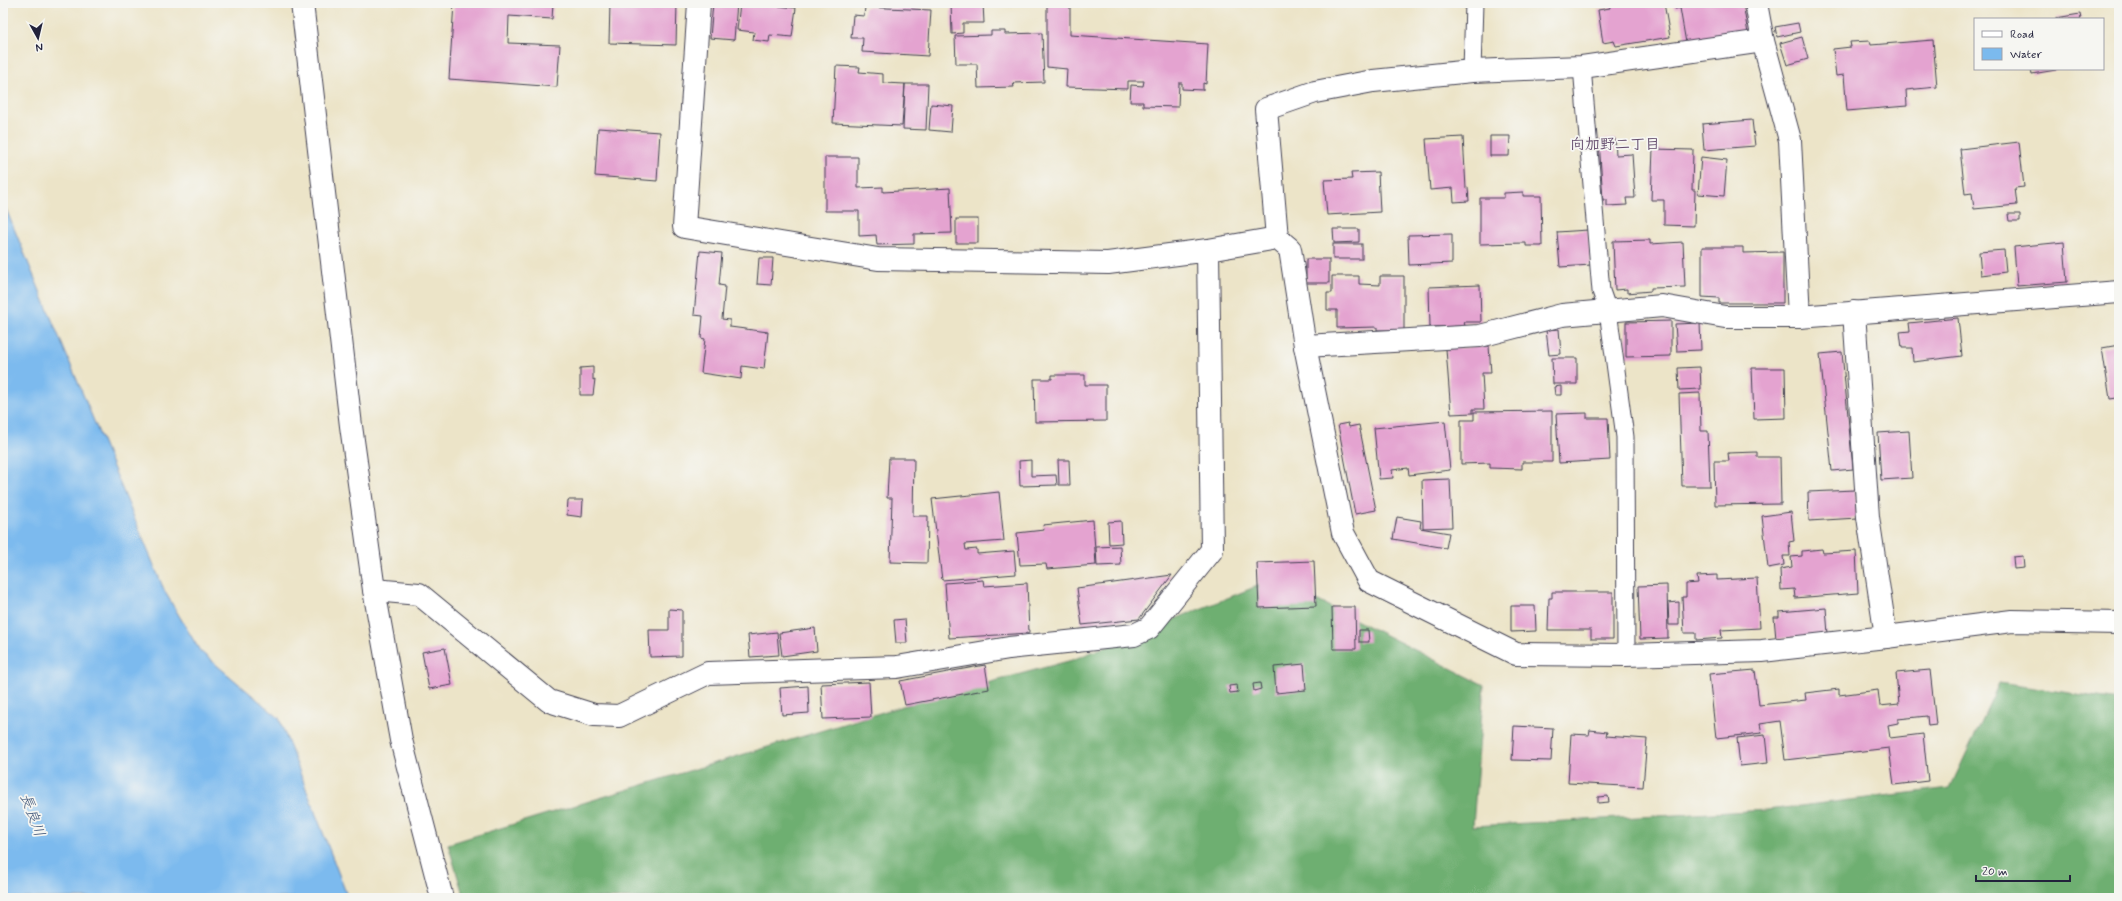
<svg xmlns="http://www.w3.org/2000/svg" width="2122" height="901" font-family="Mynerve,'Klee One',sans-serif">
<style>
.forest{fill:#6eaf71;stroke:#486856}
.water{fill:#7bbaee;stroke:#4e6e94}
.building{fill:#e4a3d0}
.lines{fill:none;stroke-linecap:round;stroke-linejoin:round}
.lane-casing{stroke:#403f50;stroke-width:19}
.street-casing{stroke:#403f50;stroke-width:24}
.secondary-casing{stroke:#403f50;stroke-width:24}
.lane{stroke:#fff;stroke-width:17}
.street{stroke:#fff;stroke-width:22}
.secondary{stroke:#fff;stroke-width:22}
.labels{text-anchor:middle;stroke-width:3.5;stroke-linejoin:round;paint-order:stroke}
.neighbourhood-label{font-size:15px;font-weight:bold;fill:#664f6f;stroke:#f6f6f2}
.water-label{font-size:15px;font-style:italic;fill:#41577a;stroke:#f6f6f2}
</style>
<rect width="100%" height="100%" fill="#f6f6f2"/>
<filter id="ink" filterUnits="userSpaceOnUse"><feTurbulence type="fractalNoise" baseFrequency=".025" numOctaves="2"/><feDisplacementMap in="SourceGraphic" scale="8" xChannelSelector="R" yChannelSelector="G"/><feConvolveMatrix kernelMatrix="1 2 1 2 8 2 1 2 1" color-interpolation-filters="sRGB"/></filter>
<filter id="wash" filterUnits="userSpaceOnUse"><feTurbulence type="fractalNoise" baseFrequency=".012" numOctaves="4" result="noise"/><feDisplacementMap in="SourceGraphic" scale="16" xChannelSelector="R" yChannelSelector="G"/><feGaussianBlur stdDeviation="0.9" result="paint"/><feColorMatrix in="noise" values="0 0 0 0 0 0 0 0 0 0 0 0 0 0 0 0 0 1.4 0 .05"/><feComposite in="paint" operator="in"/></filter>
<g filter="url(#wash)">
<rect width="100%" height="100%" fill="#ece4c8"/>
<polygon class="forest" points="1275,579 1484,685 1473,826 1767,810 1950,788 1999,683 2119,700 2119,898 464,898 448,844 906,705 1072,660"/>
<polygon class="water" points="3,202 165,592 200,651 279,718 348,898 3,898"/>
<g id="blocks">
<g class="building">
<polygon points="454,3 553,3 552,19 509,16 508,43 560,45 557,87 449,79"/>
<polygon points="610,3 677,3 676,45 609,43"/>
<polygon points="713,3 737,3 734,40 710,38"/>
<polygon points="740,3 769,3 769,5 796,8 792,37 770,35 769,42 753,40 754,32 737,30"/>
<polygon points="951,3 983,3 984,23 963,23 963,33 952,34"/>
<polygon points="1047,3 1070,3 1070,35 1208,44 1206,84 1203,83 1203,90 1182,89 1182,83 1179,83 1178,107 1143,106 1143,102 1130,102 1131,85 1143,86 1144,81 1128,81 1128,89 1066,87 1067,69 1047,67"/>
<polygon points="1609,3 1664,3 1670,37 1616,46 1614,41 1603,43 1598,10 1610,8"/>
<polygon points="1674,3 1743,3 1748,34 1686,43 1680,8 1675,9"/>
<polygon points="865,7 931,10 928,56 862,52 863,38 851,38 853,15 864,16"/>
<polygon points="2080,14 2081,19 2056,19 2056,18"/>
<polygon points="1798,23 1800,32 1777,37 1775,27"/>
<polygon points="991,31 1005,31 1005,34 1042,33 1044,82 1013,83 1014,87 978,88 977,64 956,64 955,36 991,35"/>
<polygon points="1802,37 1808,59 1787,65 1780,43"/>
<polygon points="1933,40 1937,87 1906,90 1907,106 1847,111 1844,75 1836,76 1833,49 1851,47 1850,42 1870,41 1871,45"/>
<polygon points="836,66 860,67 859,72 883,74 883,83 905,84 902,126 833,123"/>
<polygon points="2031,69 2056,69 2056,70 2032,74"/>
<polygon points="905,84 928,84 926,130 903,129"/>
<polygon points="931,104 953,106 951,132 929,130"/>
<polygon points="1752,120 1755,146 1704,150 1702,124"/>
<polygon points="598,128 660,132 657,181 595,176"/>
<polygon points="1490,136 1510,136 1509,156 1490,156"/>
<polygon points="1463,137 1466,188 1468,187 1469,201 1454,202 1453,188 1430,190 1426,139"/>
<polygon points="1615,139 1616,155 1632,154 1635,198 1626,198 1627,205 1607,206 1607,200 1603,200 1599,140"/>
<polygon points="2019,142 2024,187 2015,188 2017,205 1974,209 1972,193 1965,194 1960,149"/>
<polygon points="1653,149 1693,150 1692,190 1695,190 1694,226 1664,225 1664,200 1651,200"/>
<polygon points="825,157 858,157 858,188 883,187 883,192 950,188 952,233 914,234 914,244 877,245 876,235 859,236 859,211 825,211"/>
<polygon points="1701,157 1727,160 1724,196 1698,194"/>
<polygon points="1378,172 1380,212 1327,215 1324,180 1352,179 1351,173"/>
<polygon points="1523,192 1523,196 1541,196 1542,246 1526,246 1526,243 1480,244 1480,198 1504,198 1504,193"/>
<polygon points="2008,214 2020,214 2020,221 2009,221"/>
<rect x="956" y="219" width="22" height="24"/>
<polygon points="1333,229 1359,229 1359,242 1334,243"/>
<polygon points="1588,230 1591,265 1560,267 1557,232"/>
<polygon points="1452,234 1452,263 1409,265 1408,235"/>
<polygon points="1650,240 1650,244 1683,242 1685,287 1651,288 1651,291 1627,293 1627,289 1615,290 1613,241"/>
<polygon points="2064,242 2067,282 2017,286 2014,247"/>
<rect x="1333" y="244" width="29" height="15"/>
<polygon points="1702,247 1743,247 1743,253 1783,252 1783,303 1719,303 1719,298 1702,297"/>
<polygon points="2004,250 2006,272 1981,275 1979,252"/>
<polygon points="700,251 722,253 719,285 725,286 722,319 730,320 730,327 768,332 764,369 742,366 741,379 701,373 705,339 701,338 703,316 694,315"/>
<polygon points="759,258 773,258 771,285 757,284"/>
<rect x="1306" y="259" width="23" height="24"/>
<polygon points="1332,276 1359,276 1359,284 1380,285 1380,276 1404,276 1404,330 1377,330 1377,327 1337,328 1337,310 1327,310 1327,293 1332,293"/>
<polygon points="1480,285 1481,322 1464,322 1465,326 1430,327 1429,287"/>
<polygon points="1958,318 1962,356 1913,362 1912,348 1902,348 1900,332 1910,331 1909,323"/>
<polygon points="1671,321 1671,356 1626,357 1626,322"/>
<polygon points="1700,323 1701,350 1677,351 1675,324"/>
<polygon points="1559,329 1561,354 1549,355 1546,330"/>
<polygon points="2119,345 2119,403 2117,404 2117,398 2110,399 2102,348"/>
<polygon points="1489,346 1491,373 1482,373 1484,409 1473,409 1473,413 1451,414 1446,349"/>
<polygon points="1842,352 1853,469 1832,471 1820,354"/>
<polygon points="1552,358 1577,358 1577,384 1553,384"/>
<polygon points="593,367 593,380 595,379 593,395 580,395 580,368"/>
<polygon points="1700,367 1701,389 1679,390 1678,368"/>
<polygon points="1752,368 1785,368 1786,418 1754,419"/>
<polygon points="1052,375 1085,375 1085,385 1106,385 1106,421 1035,422 1034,379 1052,379"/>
<polygon points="1561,386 1561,395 1555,395 1554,387"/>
<polygon points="1700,393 1701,431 1708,431 1710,486 1682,486 1679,394"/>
<polygon points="1552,411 1552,462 1522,462 1522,469 1490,468 1490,463 1461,464 1461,420 1474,420 1474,412"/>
<polygon points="1587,413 1587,418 1608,418 1610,460 1559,463 1556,414"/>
<polygon points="1445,421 1450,470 1409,475 1408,468 1392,470 1393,478 1379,479 1374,428"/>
<polygon points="1348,423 1349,427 1359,425 1376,510 1355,514 1338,425"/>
<polygon points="1909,431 1912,478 1881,480 1878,433"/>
<polygon points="1757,452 1757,457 1780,457 1781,504 1715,505 1714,461 1729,461 1728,453"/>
<polygon points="889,458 914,458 913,516 928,516 927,563 890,562 892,498 887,498"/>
<polygon points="1031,460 1031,476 1056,475 1057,485 1020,486 1019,461"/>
<polygon points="1058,460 1069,460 1070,485 1059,485"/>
<polygon points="1450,479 1452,527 1423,528 1422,480"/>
<polygon points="1855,490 1857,518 1809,521 1808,492"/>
<polygon points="999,492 1004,541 965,544 966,550 977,549 977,554 1014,551 1016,574 942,580 932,499"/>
<polygon points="568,500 583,500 582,517 567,515"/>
<polygon points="1791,512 1794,541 1789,542 1790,556 1783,556 1784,565 1768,568 1762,516"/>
<polygon points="1397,517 1421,521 1420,528 1449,533 1446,548 1393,539"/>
<polygon points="1093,520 1096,565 1047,569 1046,564 1020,565 1017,533 1044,530 1043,525"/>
<polygon points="1121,521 1122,543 1109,544 1108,522"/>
<polygon points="1120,546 1121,565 1097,566 1096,547"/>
<polygon points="1822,549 1823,553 1856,551 1858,593 1795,598 1794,589 1781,590 1780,569 1792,567 1791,557 1802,556 1802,551"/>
<polygon points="2023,556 2024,568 2014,569 2013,557"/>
<polygon points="1314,561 1316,606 1259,608 1257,563"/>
<polygon points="1172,575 1139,619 1082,625 1077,588"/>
<polygon points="1717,575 1717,580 1757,578 1760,628 1721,630 1722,638 1696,640 1696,633 1684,633 1682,597 1686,597 1686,584 1698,583 1697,576"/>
<polygon points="983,580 984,586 1027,583 1029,633 949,638 945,583"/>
<polygon points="1667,585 1668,638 1640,639 1638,586"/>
<polygon points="1552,592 1613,592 1613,639 1591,639 1591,630 1548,630 1549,598 1552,598"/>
<polygon points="1679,602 1679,625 1669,625 1668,603"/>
<polygon points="1511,606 1535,606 1536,631 1511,632"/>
<polygon points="1332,607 1355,607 1356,649 1333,649"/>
<polygon points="1826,608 1828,634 1776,639 1774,617 1779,617 1779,612"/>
<polygon points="669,609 682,610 682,656 650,657 649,630 669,630"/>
<polygon points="905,619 907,643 896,643 894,620"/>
<polygon points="815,628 817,651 782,656 779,633"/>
<polygon points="1359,630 1368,630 1369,642 1359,642"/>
<polygon points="777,632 779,655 750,657 748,635"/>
<polygon points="445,648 452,685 429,689 422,652"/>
<polygon points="1304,664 1306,690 1276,693 1274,667"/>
<polygon points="985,665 989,689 905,705 900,681"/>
<polygon points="1755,670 1759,705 1806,700 1805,693 1839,689 1839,695 1878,690 1880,706 1899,704 1896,673 1930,670 1936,725 1928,726 1927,716 1898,719 1898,723 1888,725 1890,738 1923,734 1928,781 1894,785 1889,748 1785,760 1780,721 1760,724 1762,733 1716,738 1709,674"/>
<polygon points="869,682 871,717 823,719 821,684"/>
<polygon points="1260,683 1261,689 1254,691 1253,684"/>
<polygon points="1237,685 1238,692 1230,693 1229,686"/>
<polygon points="808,686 809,713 782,715 780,688"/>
<polygon points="1514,726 1553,728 1551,761 1512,760"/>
<polygon points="1590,730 1607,732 1606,736 1647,739 1643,787 1568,783 1571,734 1589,735"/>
<polygon points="1765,735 1768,763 1740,766 1737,738"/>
<polygon points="1608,796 1609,802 1598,803 1598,797"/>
</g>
</g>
</g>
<g filter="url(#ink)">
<use href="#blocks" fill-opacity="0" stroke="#403f50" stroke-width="1"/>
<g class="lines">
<g class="lane-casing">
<g id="lane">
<polyline points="1582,67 1601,291 1608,311 1625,437 1626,655"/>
<polyline points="1472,71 1474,3"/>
</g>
</g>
<g class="street-casing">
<g id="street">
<polyline points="699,3 684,227 878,259 1108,263 1208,250 1277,238"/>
<polyline points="1756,3 1763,41 1790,140 1799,317"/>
<polyline points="1763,41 1582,67 1472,71 1373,81 1315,92 1266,109 1277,238 1290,249 1305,346 1343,533 1369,581 1516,654 1626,655 1762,651 1886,637 2012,621 2119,623"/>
<polyline points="1854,312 1868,517 1886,637"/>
<polyline points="1305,346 1480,336 1562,315 1662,306 1725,317 1799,317 2119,292"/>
<polyline points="374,590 419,594 549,701 594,715 619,716 708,673 897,667 1009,648 1134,635 1149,628 1212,550 1208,250"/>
</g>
</g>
<g class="secondary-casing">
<polyline id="secondary" points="302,3 351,426 374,590 401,740 442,898"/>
</g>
<use href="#lane" class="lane"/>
<use href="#street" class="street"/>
<use href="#secondary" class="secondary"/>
</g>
</g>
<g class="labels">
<g class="neighbourhood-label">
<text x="1615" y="149">向加野二丁目</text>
</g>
<g class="water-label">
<text transform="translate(33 815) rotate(70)" y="5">長良川</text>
</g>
</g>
<rect width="2122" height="901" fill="none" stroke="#f6f6f2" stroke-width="16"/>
<rect x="1974" y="18" width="130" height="52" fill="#f6f6f2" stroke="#a1a1a9"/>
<rect x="1982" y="31" width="20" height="6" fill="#ffffff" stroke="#a1a1a9"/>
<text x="2010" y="38" font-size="12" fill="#22223b">Road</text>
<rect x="1982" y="48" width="20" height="12" fill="#7bbaee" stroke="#a1a1a9"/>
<text x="2010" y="58" font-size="12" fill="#22223b">Water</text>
<g transform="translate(38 38) rotate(172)" stroke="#f6f6f2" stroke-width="3" paint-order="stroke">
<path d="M0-3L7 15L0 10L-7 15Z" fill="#22223b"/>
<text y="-6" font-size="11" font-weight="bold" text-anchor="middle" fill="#22223b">N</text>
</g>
<path d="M1976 875v6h94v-6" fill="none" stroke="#22223b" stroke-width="2"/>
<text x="1982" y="875" font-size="12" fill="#22223b" stroke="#f6f6f2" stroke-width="3" paint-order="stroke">20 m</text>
</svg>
